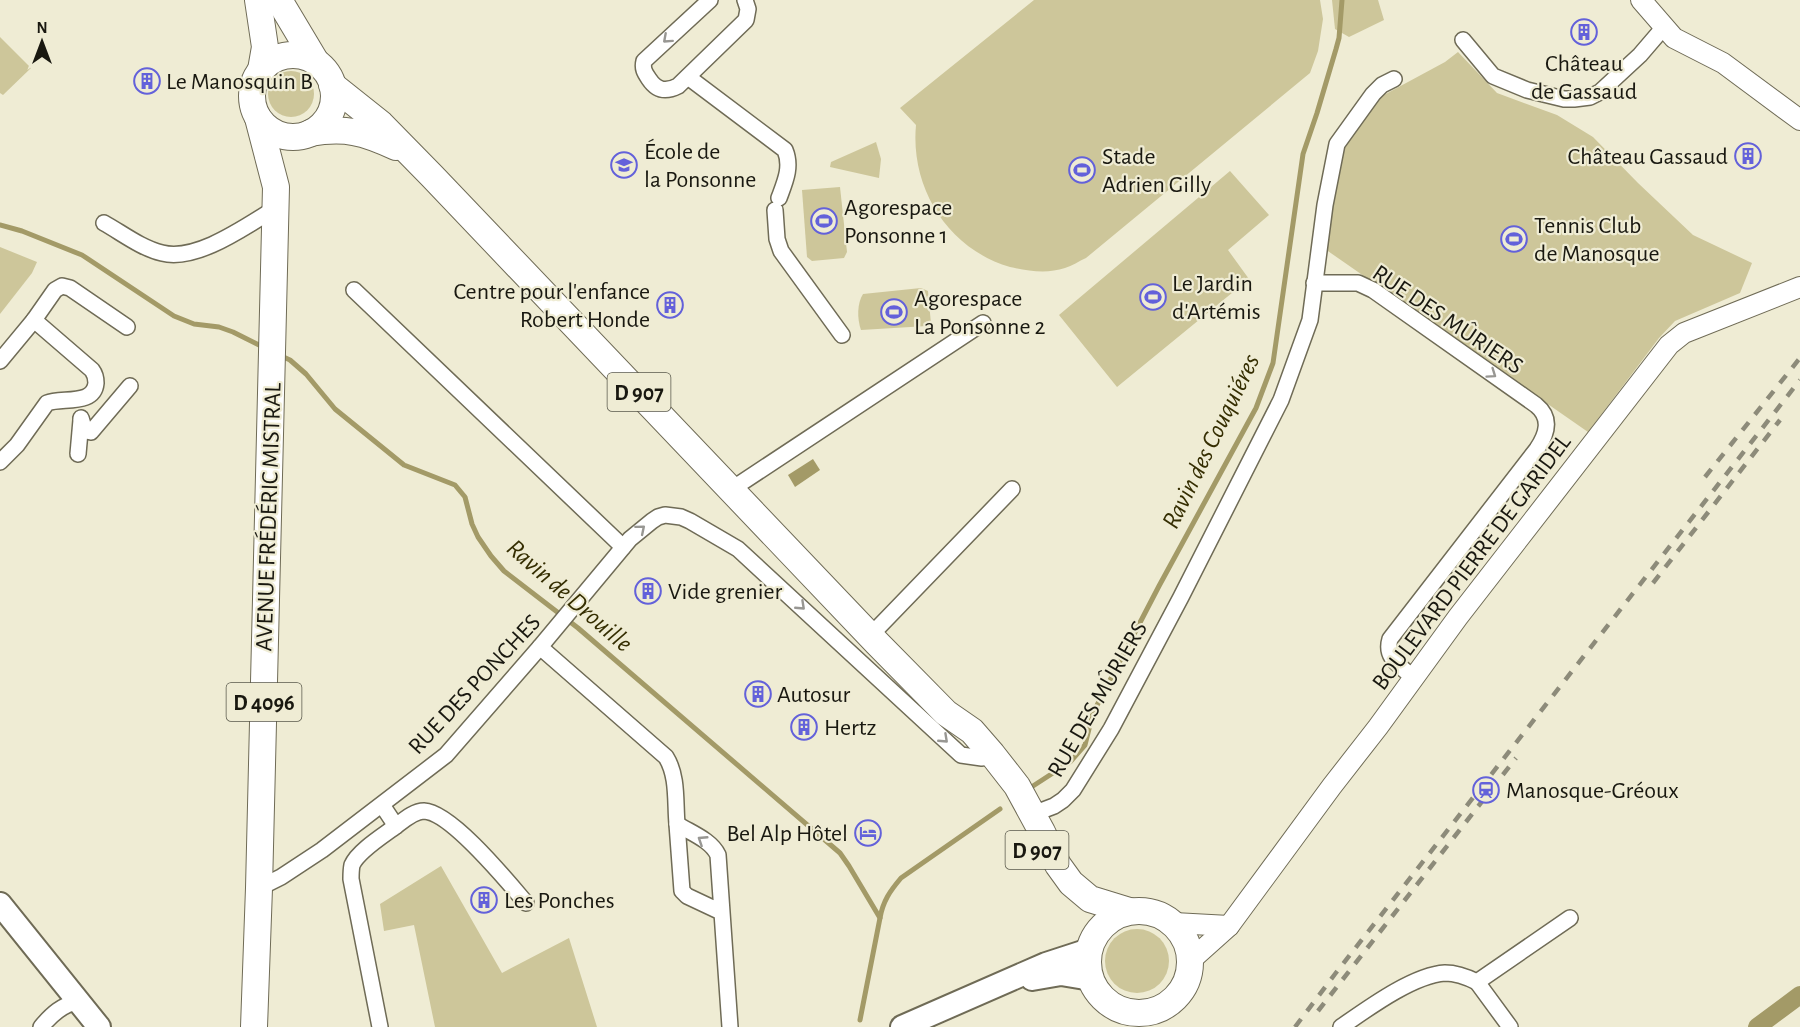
<svg xmlns="http://www.w3.org/2000/svg" width="1800" height="1027" font-family="'Alegreya Sans',sans-serif">
<style>
.green{fill:#cdc69a}
.water{fill:#a39a67}
.lines{fill:none;stroke-linecap:round;stroke-linejoin:round}
.stream{stroke:#a39a67;stroke-width:5}
.canal{stroke:#a39a67;stroke-width:18}
.minor-casing{stroke:#6f6b56;stroke-width:18}
.tertiary-casing{stroke:#6f6b56;stroke-width:22}
.secondary-casing{stroke:#6f6b56;stroke-width:26}
.primary-casing{stroke:#6f6b56;stroke-width:28}
.minor{stroke:#fff;stroke-width:15}
.tertiary{stroke:#fff;stroke-width:20}
.secondary{stroke:#fff;stroke-width:22}
.primary{stroke:#fff;stroke-width:26}
.rail{stroke:#8d8b7a;stroke-width:4.5;stroke-dasharray:10 10;stroke-linecap:butt}
.oneway{stroke:#989793}
.labels{text-anchor:middle;stroke-width:4.5;stroke-linejoin:round;paint-order:stroke}
.shield{fill:#efecd4;stroke:#59584b;stroke-width:1.5}
.shield-label{font-size:22px;font-weight:bold;fill:#191810}
.poi-label{font-size:24px;fill:#191810;stroke:#efecd4;text-anchor:start}
.street-label{font-size:24px;fill:#191810;stroke:#efecd4}
.water-label{font-size:26px;font-style:italic;fill:#352e02;stroke:#efecd4}
</style>
<rect width="100%" height="100%" fill="#efecd4"/>
<g class="green">
<path d="M1034,0H1320L1323,19L1318,51L1310,73L1086,258C1079,261 1072,266 1065,268C1047,274 1028,271 1010,267C948,249 910,188 916,125L900,108Z"/>
<polygon points="1332,0 1378,0 1384,20 1349,37 1335,29"/>
<polygon points="0,37 31,68 3,95 0,93"/>
<polygon points="1458,52 1497,93 1557,115 1593,137 1638,183 1693,235 1752,263 1740,293 1675,321 1659,338 1588,432 1325,249 1340,154 1382,96 1445,62"/>
<circle cx="291" cy="94" r="23"/>
<polygon points="876,142 881,159 879,178 830,167 831,162"/>
<polygon points="1230,171 1269,215 1228,250 1249,279 1117,387 1059,315"/>
<polygon points="840,187 847,252 844,258 812,261 807,257 802,190"/>
<polygon points="0,247 37,262 32,273 0,314"/>
<path d="M921,288L928,291L931,324L927,326L861,330C857,319 857,303 863,294Z"/>
<polygon points="441,866 502,973 569,938 597,1027 435,1027 414,925 384,931 380,904"/>
<circle cx="1137" cy="961" r="32"/>
</g>
<polygon class="water" points="813,459 820,470 795,487 788,475"/>
<g class="lines">
<g class="stream">
<polyline points="0,225 22,231 82,255 174,316 194,324 219,327 233,332 265,348"/>
<polyline points="279,355 290,360 306,374 335,409 404,465 455,485 465,497 472,524 478,537 491,556 504,571 578,628 840,853 849,866 880,918 860,1020"/>
<polyline points="1033,786 1070,762 1085,745 1093,713 1159,586 1256,408 1273,363 1303,154 1317,113 1336,49 1339,38 1342,0"/>
<path d="M880,918C883,901 890,891 901,878L1000,809"/>
</g>
<polyline class="canal" points="1757,1027 1800,995"/>
<g class="minor-casing">
<g id="minor">
<path d="M710,0L644,61C642,69 645,73 649,79C657,91 666,92 678,86L746,20L748,9L745,0"/>
<polyline points="1463,40 1493,76 1527,90 1564,99 1574,99 1590,97 1600,92 1640,55 1664,27"/>
<path d="M688,77L785,150C792,167 785,182 779,198"/>
<polyline points="775,210 777,239 781,251 842,335"/>
<path d="M104,223C122,233 141,248 162,253C197,262 246,226 276,208"/>
<path d="M1314,283H1358L1373,290L1536,405C1552,418 1547,434 1537,449L1390,639C1384,659 1401,666 1414,678"/>
<polyline points="354,290 623,547"/>
<polyline points="0,361 34,320 55,290 62,286 70,288 127,327"/>
<polyline points="81,418 84,428 86,431 91,432 130,386"/>
<polyline points="78,454 81,420"/>
<path d="M0,462L17,445L47,403C62,397 94,406 96,383C96,378 95,374 92,370L34,320"/>
<polyline points="732,489 983,323"/>
<polyline points="870,636 1012,489"/>
<path d="M540,647L666,757C678,776 675,802 677,824"/>
<path d="M382,805L396,826C404,820 414,811 424,811C451,812 508,882 526,903"/>
<polyline points="1033,814 1054,806 1063,800 1073,790 1111,729 1181,597 1281,400 1310,320 1325,205 1337,144 1373,94 1382,85 1394,79"/>
<polyline points="259,888 281,877 322,850 446,755 540,647 630,539 652,521 658,517 665,515 681,517 690,521 738,549 961,755 982,758"/>
<path d="M721,912L687,896L682,891L677,824C691,833 711,840 718,855L730,1027"/>
<polyline points="1477,982 1510,1027"/>
<path d="M41,1027C52,1014 62,1005 79,1001"/>
<path d="M380,1027L351,879C351,875 351,870 352,865C358,851 384,835 396,826"/>
<path d="M1341,1027C1367,1009 1413,975 1445,973C1457,973 1467,977 1477,982L1570,918"/>
</g>
</g>
<g class="tertiary-casing">
<g id="tertiary">
<polyline points="1641,0 1674,38 1723,63 1800,120"/>
<polyline points="1174,923 1229,926"/>
<polyline points="1191,960 1229,926 1332,786 1378,727 1458,617 1669,345 1684,333 1800,287"/>
</g>
</g>
<g class="secondary-casing">
<g id="secondary">
<polyline points="0,904 99,1027"/>
<polyline points="1032,979 1061,974 1091,979"/>
<polyline points="902,1027 1046,964 1089,950"/>
</g>
</g>
<g class="primary-casing">
<g id="primary">
<polyline points="258,0 265,47 261,70"/>
<polyline points="279,0 316,62"/>
<circle cx="293" cy="96" r="41"/>
<polyline points="332,85 381,124 432,176 877,643 946,713 972,731 992,754 1017,786 1042,832 1058,865 1071,883 1090,899 1129,911"/>
<path d="M310,133C345,127 364,132 396,147"/>
<circle cx="1139" cy="962" r="51"/>
<polyline points="254,1027 259,888 276,187 258,118"/>
</g>
</g>
<use href="#minor" class="minor"/>
<use href="#tertiary" class="tertiary"/>
<use href="#secondary" class="secondary"/>
<use href="#primary" class="primary"/>
<g class="rail">
<polyline points="1705,477 1800,358"/>
<polyline points="1653,583 1780,420"/>
<polyline points="1318,1011 1516,758"/>
<polyline points="1295,1027 1335,974 1800,380"/>
</g>
</g>
<defs><path id="oneway-chevron" d="M-2-3.5L2.5 0L-2 3.5" fill="none" stroke-width="1.6" stroke-linecap="round" stroke-linejoin="round" transform="scale(1.5)"/></defs>
<g class="oneway">
<use href="#oneway-chevron" transform="translate(667 39) rotate(138)"/>
<use href="#oneway-chevron" transform="translate(1492 374) rotate(35)"/>
<use href="#oneway-chevron" transform="translate(641 529) rotate(-40)"/>
<use href="#oneway-chevron" transform="translate(801 606) rotate(43)"/>
<use href="#oneway-chevron" transform="translate(944 739) rotate(43)"/>
<use href="#oneway-chevron" transform="translate(702 840) rotate(-147)"/>
</g>
<defs>
<g id="building-ring" transform="scale(1.35)"><circle r="9.5" fill="#efecd4" stroke="#6361da" stroke-width="1.5"/><path d="M-4-6H4V6H1V3H-1V6H-4ZM-2.5-4.3h1.7v1.8h-1.7ZM.8-4.3h1.7v1.8H.8ZM-2.5-1h1.7V.8h-1.7ZM.8-1h1.7V.8H.8Z" fill="#6361da"/></g>
<g id="school-ring" transform="scale(1.35)"><circle r="9.5" fill="#efecd4" stroke="#6361da" stroke-width="1.5"/><path d="M0-5L7-2L0 1L-7-2ZM-4 1L0 2.5L4 1V4Q0 6-4 4Z" fill="#6361da"/></g>
<g id="stadium-ring" transform="scale(1.35)"><circle r="9.5" fill="#efecd4" stroke="#6361da" stroke-width="1.5"/><path d="M0-5a6.5 5 0 1 0 0 10a6.5 5 0 1 0 0-10ZM-3.5-1.8h7v3.6h-7Z" fill="#6361da"/></g>
<g id="station-ring" transform="scale(1.35)"><circle r="9.5" fill="#efecd4" stroke="#6361da" stroke-width="1.5"/><path d="M-3-6H3Q5-6 5-4V2Q5 4 3 4L4.5 6H3L1.5 4h-3L-3 6H-4.5L-3 4Q-5 4-5 2V-4Q-5-6-3-6ZM-3.5-4v3h7v-3ZM-3.5 1v1.5H-2V1ZM2 1v1.5H3.5V1Z" fill="#6361da"/></g>
<g id="hotel-ring" transform="scale(1.35)"><circle r="9.5" fill="#efecd4" stroke="#6361da" stroke-width="1.5"/><path d="M-6-4.5h1.5V1H6V5H4.5V3h-9V5H-6ZM-4 0a1.8 1.8 0 1 1 3.6 0ZM.5 0V-2.5h3Q6-2.5 6 0Z" fill="#6361da"/></g>
</defs>
<g fill-rule="evenodd">
<use href="#building-ring" x="1584" y="32"/>
<use href="#building-ring" x="147" y="81"/>
<use href="#building-ring" x="1748" y="156"/>
<use href="#school-ring" x="624" y="165"/>
<use href="#stadium-ring" x="1082" y="170"/>
<use href="#stadium-ring" x="824" y="221"/>
<use href="#stadium-ring" x="1514" y="239"/>
<use href="#stadium-ring" x="1153" y="297"/>
<use href="#building-ring" x="670" y="305"/>
<use href="#stadium-ring" x="894" y="312"/>
<use href="#building-ring" x="648" y="591"/>
<use href="#building-ring" x="758" y="694"/>
<use href="#building-ring" x="804" y="727"/>
<use href="#station-ring" x="1486" y="790"/>
<use href="#hotel-ring" x="868" y="833"/>
<use href="#building-ring" x="484" y="900"/>
</g>
<g class="labels">
<g class="shield">
<rect x="607.5" y="373" width="63" height="38" rx="4.5"/>
<rect x="226.5" y="683" width="75" height="38" rx="4.5"/>
<rect x="1005.5" y="831" width="63" height="38" rx="4.5"/>
</g>
<g class="shield-label">
<text x="639" y="400">D 907</text>
<text x="264" y="710">D 4096</text>
<text x="1037" y="858">D 907</text>
</g>
<g class="poi-label">
<text x="1584" y="71" text-anchor="middle">Château<tspan x="1584" dy="28">de Gassaud</tspan></text>
<text x="166" y="89">Le Manosquin B</text>
<text x="644" y="159">École de<tspan x="644" dy="28">la Ponsonne</tspan></text>
<text x="1102" y="164">Stade<tspan x="1102" dy="28">Adrien Gilly</tspan></text>
<text x="1728" y="164" text-anchor="end">Château Gassaud</text>
<text x="844" y="215">Agorespace<tspan x="844" dy="28">Ponsonne 1</tspan></text>
<text x="1534" y="233">Tennis Club<tspan x="1534" dy="28">de Manosque</tspan></text>
<text x="1172" y="291">Le Jardin<tspan x="1172" dy="28">d'Artémis</tspan></text>
<text x="650" y="299" text-anchor="end">Centre pour l'enfance<tspan x="650" dy="28">Robert Honde</tspan></text>
<text x="914" y="306">Agorespace<tspan x="914" dy="28">La Ponsonne 2</tspan></text>
<text x="668" y="599">Vide grenier</text>
<text x="777" y="702">Autosur</text>
<text x="824" y="735">Hertz</text>
<text x="1506" y="798">Manosque-Gréoux</text>
<text x="848" y="841" text-anchor="end">Bel Alp Hôtel</text>
<text x="504" y="908">Les Ponches</text>
</g>
<g class="street-label">
<text transform="translate(1448 319) rotate(34)" y="8">RUE DES MÛRIERS</text>
<text transform="translate(268 517) rotate(-88)" y="8">AVENUE FRÉDÉRIC MISTRAL</text>
<text transform="translate(1471 562) rotate(-53)" y="8">BOULEVARD PIERRE DE GARIDEL</text>
<text transform="translate(474 684) rotate(-47)" y="8">RUE DES PONCHES</text>
<text transform="translate(1097 699) rotate(-60)" y="8">RUE DES MÛRIERS</text>
</g>
<g class="water-label">
<text transform="translate(1210 441) rotate(-64)" y="9">Ravin des Couquiéres</text>
<text transform="translate(570 595) rotate(41)" y="9">Ravin de Drouille</text>
</g>
</g>
<g transform="translate(42 42)" stroke="#efecd4" stroke-width="4.5" paint-order="stroke">
<path d="M0-4.5L10 22L0 15L-10 22Z" fill="#191810"/>
<text y="-9" font-size="16" font-weight="bold" text-anchor="middle" fill="#191810">N</text>
</g>
</svg>
